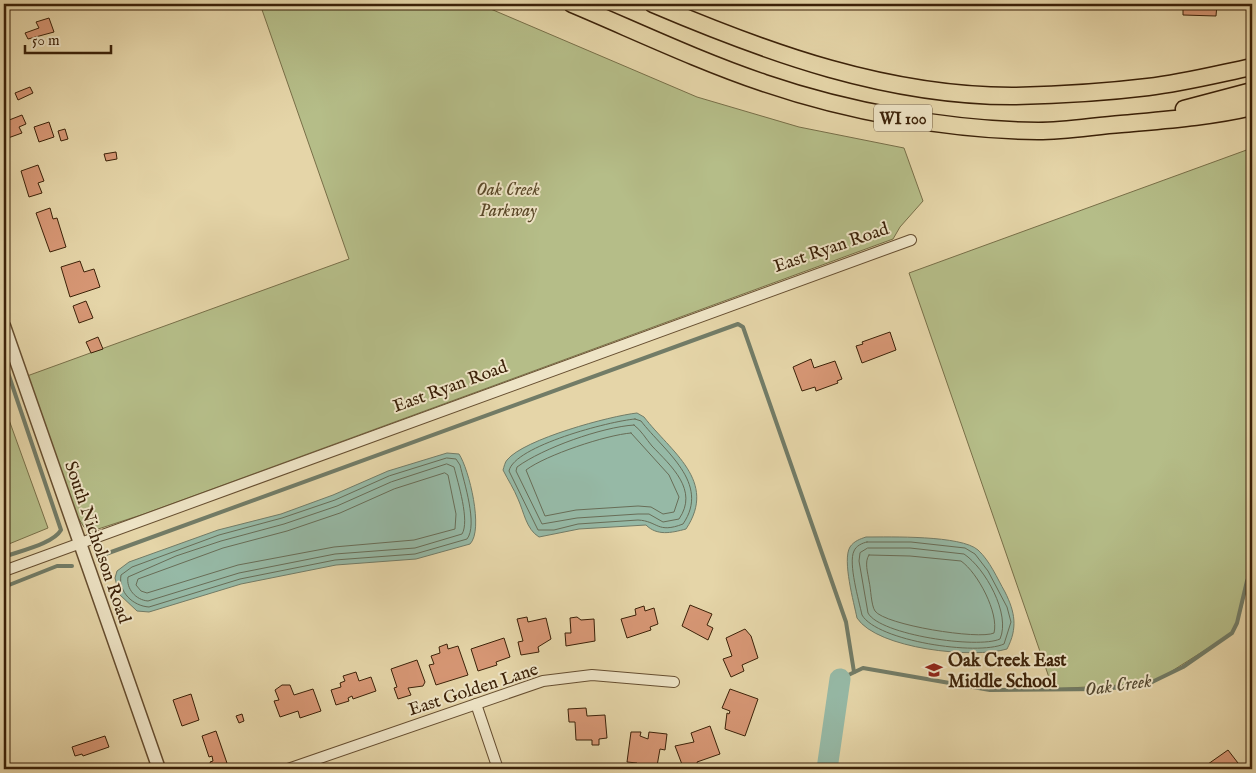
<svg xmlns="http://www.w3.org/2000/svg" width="1256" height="773" font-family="'IM FELL English',serif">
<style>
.green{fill:#b5bd88;stroke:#786f48}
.water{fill:#96b9a6;stroke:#727c67}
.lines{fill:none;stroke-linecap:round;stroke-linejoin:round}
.shore{stroke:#686d57;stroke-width:1}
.stream{stroke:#727c67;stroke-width:4}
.river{stroke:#96b9a6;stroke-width:21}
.building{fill:#d79775;stroke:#3b2108}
.minor-casing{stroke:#664e30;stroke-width:12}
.tertiary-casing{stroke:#664e30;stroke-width:15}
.primary-casing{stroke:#3b2108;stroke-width:19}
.minor{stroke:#eee4c6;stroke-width:10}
.tertiary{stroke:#eee4c6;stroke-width:12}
.primary{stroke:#e5d5a8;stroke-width:16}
.labels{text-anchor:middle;stroke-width:4;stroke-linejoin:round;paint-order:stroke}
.shield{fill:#eee4c6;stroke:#715c41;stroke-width:1}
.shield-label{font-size:16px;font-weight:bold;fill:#3b2108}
.park-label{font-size:18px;font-style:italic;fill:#5a4828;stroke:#eee4c6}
.street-label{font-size:18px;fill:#3b2108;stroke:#eee4c6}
.poi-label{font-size:18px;font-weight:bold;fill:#3b2108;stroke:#eee4c6;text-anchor:start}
.water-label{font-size:19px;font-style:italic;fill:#524730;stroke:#eee4c6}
</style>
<rect width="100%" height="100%" fill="#e5d5a8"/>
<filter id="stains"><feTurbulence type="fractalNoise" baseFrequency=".004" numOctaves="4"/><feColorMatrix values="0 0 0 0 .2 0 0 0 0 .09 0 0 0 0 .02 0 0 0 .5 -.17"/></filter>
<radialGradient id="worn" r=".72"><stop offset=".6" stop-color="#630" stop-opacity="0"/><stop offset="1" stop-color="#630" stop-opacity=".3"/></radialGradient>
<g class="green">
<polygon points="260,4 479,4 697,97 799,127 904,148 923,201 900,227 893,239 144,514 92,531 84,527 77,516 27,376 349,259"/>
<path d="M1252,148V569C1244,590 1243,614 1232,633L1153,683L1053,689L909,273Z"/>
<polygon points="4,406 48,528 4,546"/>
</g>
<g class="water">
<path d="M637,413L644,417C671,452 718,481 686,529C671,533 657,536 646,525L579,529L539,537C526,529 524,512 518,499C514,489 508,480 503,470C504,467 505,462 507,460C524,439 610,416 637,413Z"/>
<path d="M447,453L459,454C469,469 484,530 470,544L416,559L336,565L241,584L149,612L137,611L119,594L115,578L117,571L129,562L218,530L281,514L333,495L388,471Z"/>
<path d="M866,537C890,537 961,535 978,550C990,561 997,578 1005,592C1015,612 1018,628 1007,649C974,659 877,649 857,618C854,603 842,560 850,547C854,541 860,539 866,537Z"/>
</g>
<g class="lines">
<g class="shore">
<path d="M635,419L641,421C664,451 711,483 683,524C657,534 658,521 638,520L578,524L554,530H538L509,471C514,446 610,421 635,419Z"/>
<path d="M634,425C641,430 646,439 652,446C671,466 699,490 679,519L663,522L649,514H638L577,518L542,524L516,471L517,467C543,448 602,427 634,425Z"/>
<path d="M631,433L669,475L679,497L674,512L663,514L651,507L638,506L576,510L545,516L526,470C546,455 606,435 631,433Z"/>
<path d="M447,458L456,459L460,465C464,482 478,525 467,539L415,554L335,560L240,579L149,607C133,606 118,592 121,575L132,567L219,535L282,518L335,500L389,476Z"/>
<path d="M447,464L454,467C458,483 470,521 462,534L415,548L335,554L239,573L148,601C136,600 126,589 128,577L176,556L221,541L284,524L337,506L391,482Z"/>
<polygon points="445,473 448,475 456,514 455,529 414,540 334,547 238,565 147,593 141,591 136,585 138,579 223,548 287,531 340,513 394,489"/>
<path d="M867,542H911L965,548L975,554L988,571L1007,607L1011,622L1004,644C977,656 877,641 862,615C859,601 848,563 854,551C856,546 862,543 867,542Z"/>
<path d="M868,548H910L964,554C985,568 1011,614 1000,639C978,649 880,635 868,613L859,561L860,553Z"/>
<path d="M869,555L910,556L961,561C978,573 999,613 994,633C979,640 885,625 875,611C871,605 871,589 869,581C868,573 864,562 869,555Z"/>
</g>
<g class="stream">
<path d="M4,361L61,530C53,544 19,551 4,557"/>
<polyline points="103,555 738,324 743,327 846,622 854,672"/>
<polyline points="4,587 57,566 72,566"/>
<polyline points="840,679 863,668 990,690 1105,689 1150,683 1183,667 1232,633 1237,623 1247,581 1252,571"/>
</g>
<polyline class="river" points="827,769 840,679"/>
</g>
<g class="building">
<polygon points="1183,4 1217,4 1216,16 1183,15"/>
<polygon points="49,18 54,32 28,39 25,33 39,28 36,22"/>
<polygon points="30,87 33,93 18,100 15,93"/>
<polygon points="22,115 26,124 19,127 22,133 8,138 4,122"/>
<polygon points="49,122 54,137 39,142 34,127"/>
<polygon points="65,129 68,139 61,141 58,131"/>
<polygon points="116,152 117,159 106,161 104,154"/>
<polygon points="38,165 44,181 38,183 42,193 29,197 21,171"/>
<polygon points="50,208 53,219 57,218 66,247 50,252 36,213"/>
<polygon points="80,261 84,272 94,269 100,287 70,297 61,267"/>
<polygon points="86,301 93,318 79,323 73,306"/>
<polygon points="890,332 896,350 862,363 856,346 863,344 862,342"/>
<polygon points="98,337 103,349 91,353 86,342"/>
<polygon points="811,359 814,368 835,361 842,379 837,381 838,383 816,391 815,387 802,391 793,367"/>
<polygon points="690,605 712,614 707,625 713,628 708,640 682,626"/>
<polygon points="644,606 645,611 654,608 658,624 650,627 651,630 627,638 621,619 636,615 635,609"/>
<polygon points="527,617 528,622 546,618 551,639 538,647 539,652 521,655 518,642 523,641 517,619"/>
<polygon points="577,617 581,620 594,619 595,641 566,646 565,633 571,633 570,618"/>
<polygon points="745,629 751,636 758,658 742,665 744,671 731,677 723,659 732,656 726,638"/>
<polygon points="504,638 510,657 496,662 497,665 478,671 471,649"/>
<polygon points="447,644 448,649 458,646 468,675 436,685 429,665 434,664 431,656 440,653 439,647"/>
<polygon points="417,660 425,682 423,686 408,688 411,695 398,699 394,688 397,687 391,669"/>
<polygon points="356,672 359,681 371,677 376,691 353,699 352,696 348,698 349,701 336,705 331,690 341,687 340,683 345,681 343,676"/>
<polygon points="282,685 290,685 294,695 313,689 321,711 300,718 298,711 280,717 274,701 279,700 275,690"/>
<polygon points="730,689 758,699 745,736 725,729 727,713 729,714 730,711 722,708"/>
<polygon points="191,694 199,720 182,726 173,700"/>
<polygon points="586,708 587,716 605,715 607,738 599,739 599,745 592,745 592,740 576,740 575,722 569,722 568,709"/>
<polygon points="242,714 244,721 239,723 236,716"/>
<polygon points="710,726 720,754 697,762 698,766 691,769 689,765 683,767 675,746 694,742 691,733"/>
<polygon points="216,731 229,769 213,769 210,762 213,761 212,756 209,757 202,736"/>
<polygon points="631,732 641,732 640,736 648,739 649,732 667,734 665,750 660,749 657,766 647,765 646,769 636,769 637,763 627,762"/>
<polygon points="105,736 109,747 83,756 82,754 75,756 72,747"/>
<polygon points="1228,750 1238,763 1234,766 1236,769 1201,769"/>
</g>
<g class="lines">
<g class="minor-casing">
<g id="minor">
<polyline points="4,571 911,240"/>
<polyline points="476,704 498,769"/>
<polyline points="288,769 543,681 592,675 674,682"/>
</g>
</g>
<g class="tertiary-casing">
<polyline id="tertiary" points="4,326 159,769"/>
</g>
<g class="primary-casing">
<g id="primary">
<path d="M572,4C636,31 699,61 764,83C849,112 949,130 1038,131C1066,131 1094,126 1121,124C1165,120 1210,117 1252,107"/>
<path d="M653,4C768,53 889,97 1016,96C1058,95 1107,92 1148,87C1183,83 1218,74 1252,67"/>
<polyline points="1184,109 1252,91"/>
</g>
</g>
<use href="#minor" class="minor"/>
<use href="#tertiary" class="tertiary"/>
<use href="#primary" class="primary"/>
</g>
<defs>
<g id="school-bare" transform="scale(1.35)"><path d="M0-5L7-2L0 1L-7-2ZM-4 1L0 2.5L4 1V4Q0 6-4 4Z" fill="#8f2418" stroke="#eee4c6" stroke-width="2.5" paint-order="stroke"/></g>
</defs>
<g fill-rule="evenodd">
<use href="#school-bare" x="934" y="670"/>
</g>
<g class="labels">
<rect class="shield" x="874" y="104.5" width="58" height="27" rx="4"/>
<g class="shield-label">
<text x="903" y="124">WI 100</text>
</g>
<g class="park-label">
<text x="508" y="195">Oak Creek<tspan x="508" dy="21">Parkway</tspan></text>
</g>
<g class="street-label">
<text transform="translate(831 247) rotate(-19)" y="6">East Ryan Road</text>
<text transform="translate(450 386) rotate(-20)" y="6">East Ryan Road</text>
<text transform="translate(98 542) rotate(71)" y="6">South Nicholson Road</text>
<text transform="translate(473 689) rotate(-18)" y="6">East Golden Lane</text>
</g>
<g class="poi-label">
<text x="948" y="666">Oak Creek East<tspan x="948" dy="21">Middle School</tspan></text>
</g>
<g class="water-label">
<text transform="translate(1118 684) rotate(-8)" y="7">Oak Creek</text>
</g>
</g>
<rect width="1256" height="773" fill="none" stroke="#e5d5a8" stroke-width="20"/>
<rect x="5" y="5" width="1246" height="763" fill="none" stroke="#3b2108" stroke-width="2.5"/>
<rect x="10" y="10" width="1236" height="753" fill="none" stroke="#3b2108"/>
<path d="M25 45v8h86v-8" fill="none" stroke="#3b2108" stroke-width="2.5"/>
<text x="32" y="45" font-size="15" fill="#3b2108" stroke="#eee4c6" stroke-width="4" paint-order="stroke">50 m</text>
<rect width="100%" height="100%" filter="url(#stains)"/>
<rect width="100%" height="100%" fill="url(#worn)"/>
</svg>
